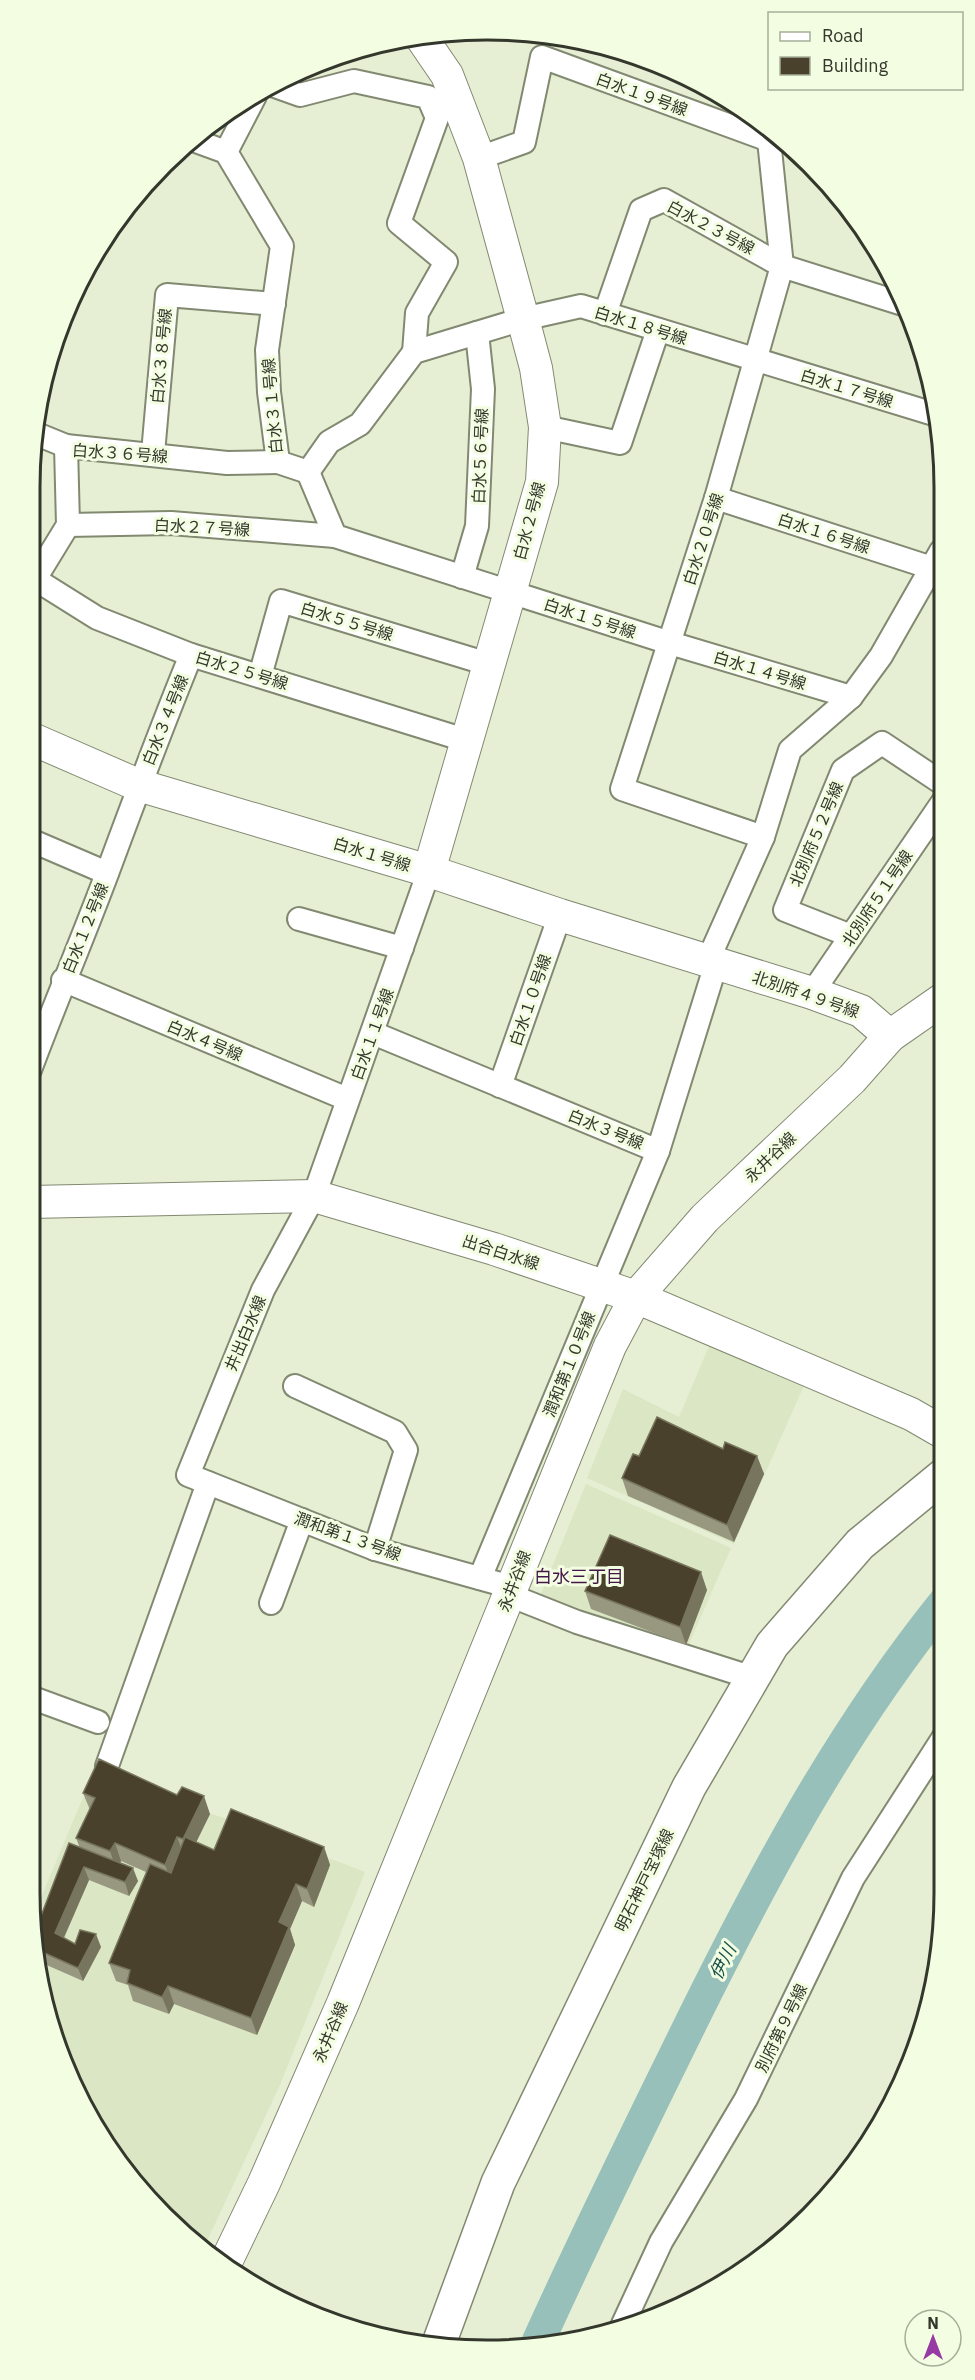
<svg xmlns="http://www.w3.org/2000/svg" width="975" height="2380" font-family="'IBM Plex Sans','Noto Sans JP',sans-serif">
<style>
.built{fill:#dbe6c4}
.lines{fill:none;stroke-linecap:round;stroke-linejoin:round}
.river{stroke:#98c0bb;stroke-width:33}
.street-casing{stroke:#818971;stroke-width:26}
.secondary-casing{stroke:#818971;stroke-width:34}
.primary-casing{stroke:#818971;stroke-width:36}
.street{stroke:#fff;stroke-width:22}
.secondary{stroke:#fff;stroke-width:32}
.primary{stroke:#fff;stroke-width:33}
.wall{fill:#989880}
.shaded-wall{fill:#78755e}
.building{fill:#49412b;stroke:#78755e;stroke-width:1.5}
.labels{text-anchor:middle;stroke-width:6;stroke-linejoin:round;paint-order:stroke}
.street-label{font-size:16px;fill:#33372c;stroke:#f3fde1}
.neighbourhood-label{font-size:18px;fill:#431649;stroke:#f3fde1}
.water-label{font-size:18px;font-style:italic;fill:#19524c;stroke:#f3fde1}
.rim{fill:none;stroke:#33372c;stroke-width:3}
</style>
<rect width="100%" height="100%" fill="#e6efd4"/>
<g class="built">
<polygon points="712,1339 806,1381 734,1544 587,1478 623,1389 679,1417"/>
<polygon points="586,1484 731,1548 688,1646 539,1599"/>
<polygon points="93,1774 227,1819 365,1872 280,2085 207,2241 192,2234 143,2194 91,2121 54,2040 34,1914"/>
</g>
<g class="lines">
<path class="river" d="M538,2342C584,2240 634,2139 683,2039C758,1886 837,1736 944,1603"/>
<g class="street-casing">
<g id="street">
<polyline points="272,85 300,95 354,81 428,97 437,118 399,223 446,262 417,313 414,352"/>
<polyline points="193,140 226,152 282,246 267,350 269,392 278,462 308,472 335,536 670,643 851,697"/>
<polyline points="769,140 782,266"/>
<polyline points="226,152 255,96"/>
<polyline points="479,158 524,142 542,57 769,140 777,138"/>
<polyline points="605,314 641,210 664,200 782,266"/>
<polyline points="545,427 620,443 658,330"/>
<polyline points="39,435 66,446"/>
<polyline points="153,453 167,295 274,304"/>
<polyline points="308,472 329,442 360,424 414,352 523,319 581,306 937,415"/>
<polyline points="716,498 932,568"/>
<polyline points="68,525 171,523 335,536"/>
<polyline points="30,576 97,618 191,655 465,740"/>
<polyline points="462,577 477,526 483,389 477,333"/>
<polyline points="35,579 68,525 66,446 227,463 278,462"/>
<polyline points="260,676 281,601 488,664"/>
<polyline points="763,837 622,789 716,498 782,266 903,304"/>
<polyline points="30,840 107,873"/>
<polyline points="429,871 314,1196 263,1290 188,1475 375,1549 511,1587"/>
<polyline points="299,919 402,948"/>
<polyline points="851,936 785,910 843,770 882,743 942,783"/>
<polyline points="63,980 347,1099"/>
<polyline points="812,993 942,803"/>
<polyline points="373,1033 658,1151 716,964 713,949 763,837 790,750 851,697 881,656 941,551"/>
<path d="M30,1070C55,1003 83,938 108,871C135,798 162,726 191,655"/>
<polyline points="500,1086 560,915"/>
<polyline points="295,1386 395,1432 406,1450 375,1549"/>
<polyline points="480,1578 658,1151"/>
<polyline points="509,1595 577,1622 753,1678"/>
<polyline points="271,1603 302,1520"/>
<polyline points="30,1697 98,1722"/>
<polyline points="107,1766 208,1483"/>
<polyline points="623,2324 661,2242 746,2099 853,1878 945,1735"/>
</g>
</g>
<g class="secondary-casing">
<g id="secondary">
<polyline points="421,37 447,75 479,158 523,319 536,368 545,427 542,482 429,871"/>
<polyline points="30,738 138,785 429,871 560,915 812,993 861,1011 890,1036"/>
<polyline points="30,1202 314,1196 494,1249 636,1297 911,1414 944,1433"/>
<polyline points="226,2262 264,2183 343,2003 610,1346 636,1297 705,1218 852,1079 890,1036 943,999"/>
</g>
</g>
<g class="primary-casing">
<polyline id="primary" points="438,2346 498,2183 689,1787 772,1645 860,1544 944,1475"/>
</g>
<use href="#street" class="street"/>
<use href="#secondary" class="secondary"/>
<use href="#primary" class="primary"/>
</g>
<g class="wall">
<polygon points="723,1449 757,1456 764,1474 734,1542 628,1496 622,1478 639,1456"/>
<polygon points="707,1590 686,1645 591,1609 585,1591"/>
<polygon points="83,1793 210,1814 196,1842 214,1850 324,1847 330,1865 314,1907 302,1901 290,1929 295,1945 257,2035 174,2004 169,2014 133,2001 128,1985 116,1981 109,1963 146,1872 121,1861 120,1863 138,1881 129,1896 89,1880 64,1938 75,1944 101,1947 83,1981 42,1963 36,1929 80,1848 76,1838 90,1810"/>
</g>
<g class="shaded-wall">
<polygon points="757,1456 764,1474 734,1542 727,1525"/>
<polygon points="701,1572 707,1590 686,1645 680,1627"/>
<polygon points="204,1796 210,1814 189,1857 183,1839"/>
<polygon points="177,1837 184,1855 172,1883 165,1865"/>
<polygon points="115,1843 121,1861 116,1869 110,1851"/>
<polygon points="324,1847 330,1865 314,1907 307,1889"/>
<polygon points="84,1867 89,1880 60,1946 55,1933"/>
<polygon points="133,1868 138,1881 129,1896 125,1882"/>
<polygon points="296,1884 302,1901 290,1929 295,1945 257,2035 251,2018 279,1922"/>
<polygon points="96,1934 101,1947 83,1981 78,1968"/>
<polygon points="168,1986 174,2004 169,2014 162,1997"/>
</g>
<g class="building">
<polygon points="657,1417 723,1449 725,1442 757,1456 727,1525 622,1478 633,1454 639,1456"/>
<polygon points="610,1535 701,1572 680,1627 585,1591"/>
<polygon points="99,1759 177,1795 182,1787 204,1796 183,1839 177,1837 165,1865 115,1843 110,1851 76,1838 95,1798 83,1793"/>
<polygon points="231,1809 324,1847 307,1889 296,1884 279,1922 289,1927 251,2018 168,1986 162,1997 127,1983 130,1970 109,1963 150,1864 171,1873 185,1837 214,1850"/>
<polygon points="69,1843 133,1868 125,1882 84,1867 55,1933 75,1944 80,1930 96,1934 78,1968 40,1951 36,1929"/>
</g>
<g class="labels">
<g class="street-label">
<text transform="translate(642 94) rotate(20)" y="6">白水１９号線</text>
<text transform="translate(711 227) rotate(28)" y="6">白水２３号線</text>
<text transform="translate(641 325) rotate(17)" y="6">白水１８号線</text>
<text transform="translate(161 356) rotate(-85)" y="6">白水３８号線</text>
<text transform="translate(847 388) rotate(17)" y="6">白水１７号線</text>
<text transform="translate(272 406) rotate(-95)" y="6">白水３１号線</text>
<text transform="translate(120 453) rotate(4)" y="6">白水３６号線</text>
<text transform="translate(480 456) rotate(-88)" y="6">白水５６号線</text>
<text transform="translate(529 521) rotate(-75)" y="6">白水２号線</text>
<text transform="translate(202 527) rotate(3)" y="6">白水２７号線</text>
<text transform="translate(824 533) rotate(18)" y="6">白水１６号線</text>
<text transform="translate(703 539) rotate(-72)" y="6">白水２０号線</text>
<text transform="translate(590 618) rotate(18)" y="6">白水１５号線</text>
<text transform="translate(347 621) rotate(17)" y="6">白水５５号線</text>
<text transform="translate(242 670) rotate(17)" y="6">白水２５号線</text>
<text transform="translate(760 670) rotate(17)" y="6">白水１４号線</text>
<text transform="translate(165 720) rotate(-68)" y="6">白水３４号線</text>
<text transform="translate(816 834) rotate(-67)" y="6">北別府５２号線</text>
<text transform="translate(372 854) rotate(17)" y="6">白水１号線</text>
<text transform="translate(877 898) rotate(-56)" y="6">北別府５１号線</text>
<text transform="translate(85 928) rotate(-68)" y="6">白水１２号線</text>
<text transform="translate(806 994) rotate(19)" y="6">北別府４９号線</text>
<text transform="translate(530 1000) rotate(-71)" y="6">白水１０号線</text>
<text transform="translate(372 1034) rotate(-70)" y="6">白水１１号線</text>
<text transform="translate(205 1040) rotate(23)" y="6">白水４号線</text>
<text transform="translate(606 1129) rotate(22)" y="6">白水３号線</text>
<text transform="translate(770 1157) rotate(-44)" y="6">永井谷線</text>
<text transform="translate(501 1252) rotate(18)" y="6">出合白水線</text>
<text transform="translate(245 1333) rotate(-67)" y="6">井出白水線</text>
<text transform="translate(569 1364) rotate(-68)" y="6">潤和第１０号線</text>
<text transform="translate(348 1536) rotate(20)" y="6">潤和第１３号線</text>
<text transform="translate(514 1581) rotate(-69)" y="6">永井谷線</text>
<text transform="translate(644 1880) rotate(-64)" y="6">明石神戸宝塚線</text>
<text transform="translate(781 2028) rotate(-64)" y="6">別府第９号線</text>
<text transform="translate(330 2032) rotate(-67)" y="6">永井谷線</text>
</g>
<g class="neighbourhood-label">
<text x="579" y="1583">白水三丁目</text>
</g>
<g class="water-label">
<text transform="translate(723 1962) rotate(-63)" y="6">伊川</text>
</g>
</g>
<path d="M0 0H975V2380H0ZM487 40H487A447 447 0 0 1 934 487V1893A447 447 0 0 1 487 2340H487A447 447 0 0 1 40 1893V487A447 447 0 0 1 487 40Z" fill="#f3fde1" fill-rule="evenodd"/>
<path class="rim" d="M487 40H487A447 447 0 0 1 934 487V1893A447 447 0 0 1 487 2340H487A447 447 0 0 1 40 1893V487A447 447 0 0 1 487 40Z"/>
<rect x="768" y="12" width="195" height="78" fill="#f3fde1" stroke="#a6ae99" stroke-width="1.5"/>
<rect x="780" y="32" width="30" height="9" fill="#ffffff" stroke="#a6ae99" stroke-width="1.5"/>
<text x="822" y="42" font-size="18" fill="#33372c">Road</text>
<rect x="780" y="57" width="30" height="18" fill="#49412b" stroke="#a6ae99" stroke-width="1.5"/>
<text x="822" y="72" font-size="18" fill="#33372c">Building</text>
<g transform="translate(933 2338)"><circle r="28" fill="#f3fde1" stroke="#a6ae99" stroke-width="1.5"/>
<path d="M0-4.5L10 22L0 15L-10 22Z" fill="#973aa3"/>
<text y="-9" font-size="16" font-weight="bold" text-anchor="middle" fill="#33372c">N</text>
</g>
</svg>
